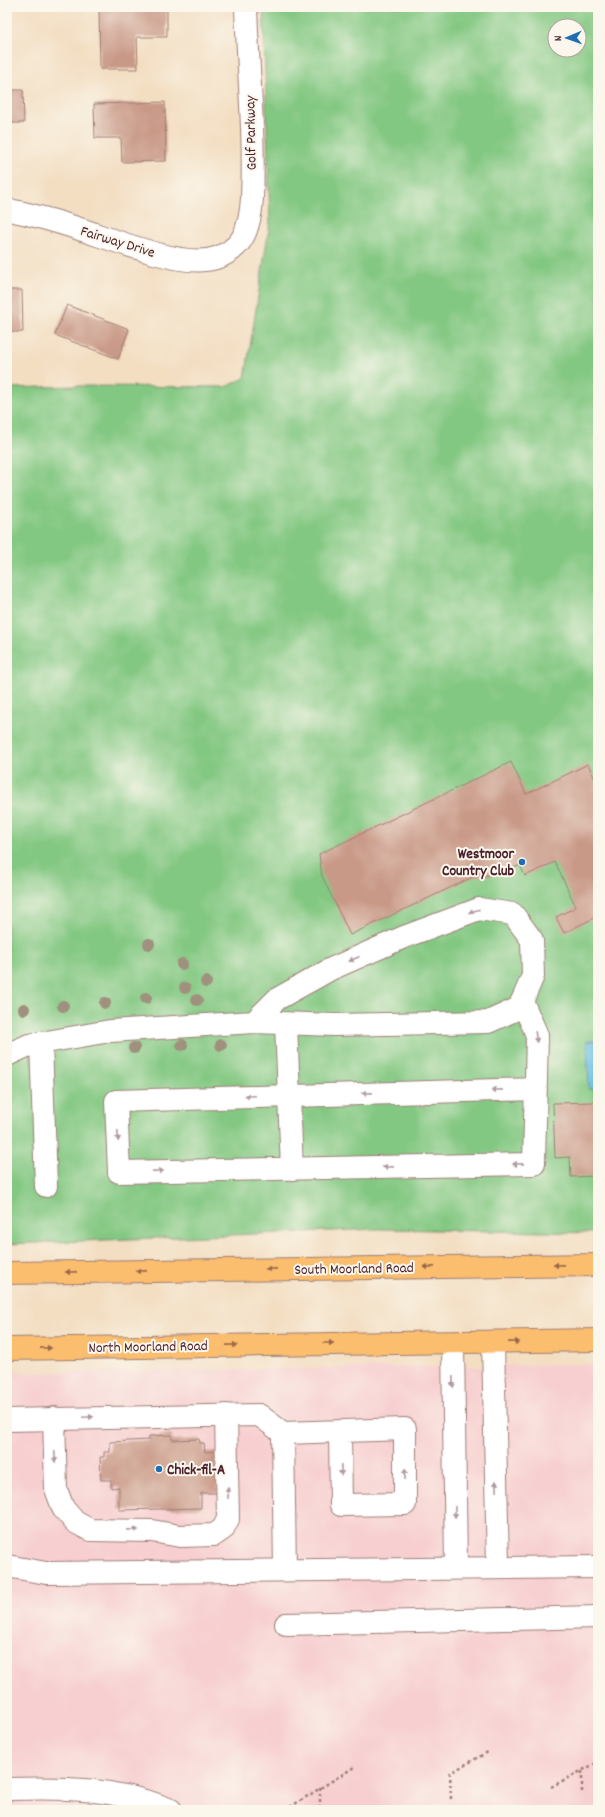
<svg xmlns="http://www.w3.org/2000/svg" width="605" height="1817" font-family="Dekko,sans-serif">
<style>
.built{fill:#f7cfd0}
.green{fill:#83c882;stroke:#667456;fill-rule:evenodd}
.water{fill:#68c1e6;stroke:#597088}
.building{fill:#c99987}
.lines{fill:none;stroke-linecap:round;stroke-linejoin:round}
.minor-casing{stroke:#9e7e76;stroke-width:24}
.major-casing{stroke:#9e7e76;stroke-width:24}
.path{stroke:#9e7e76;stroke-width:2.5;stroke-dasharray:3 3;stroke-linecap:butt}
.minor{stroke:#fff;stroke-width:22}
.major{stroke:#fbbd6e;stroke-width:22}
.tree{fill:#9f917d}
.oneway{fill:#ae9aa0}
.oneway2{fill:#9a6649}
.poi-dot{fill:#1f6fb2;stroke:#fbf7ec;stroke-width:1.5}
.labels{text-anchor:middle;stroke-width:4;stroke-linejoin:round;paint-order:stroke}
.street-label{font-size:15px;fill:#4a1f2b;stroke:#fbf7ec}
.poi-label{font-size:15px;font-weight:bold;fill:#4a1f2b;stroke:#fbf7ec;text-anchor:end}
</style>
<rect width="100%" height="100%" fill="#fbf7ec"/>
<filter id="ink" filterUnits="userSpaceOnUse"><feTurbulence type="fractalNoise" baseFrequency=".025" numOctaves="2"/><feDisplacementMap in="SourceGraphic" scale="8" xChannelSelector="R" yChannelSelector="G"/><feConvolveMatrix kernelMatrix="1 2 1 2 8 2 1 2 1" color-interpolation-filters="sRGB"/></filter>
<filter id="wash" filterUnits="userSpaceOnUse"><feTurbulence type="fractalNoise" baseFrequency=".012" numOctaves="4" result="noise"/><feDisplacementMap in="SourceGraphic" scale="16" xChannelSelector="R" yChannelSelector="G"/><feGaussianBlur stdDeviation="0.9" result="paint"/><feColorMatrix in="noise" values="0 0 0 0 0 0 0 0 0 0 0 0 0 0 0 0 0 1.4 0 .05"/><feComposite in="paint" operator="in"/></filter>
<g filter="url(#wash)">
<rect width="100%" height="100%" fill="#f3dec2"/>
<polygon class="built" points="598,1364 598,1810 7,1810 7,1373"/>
<path class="green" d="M263,7H598V1233L379,1229L7,1244V388L78,386L225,387L245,378L270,222ZM555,26H579V50H555Z"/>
<polygon class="water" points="587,1041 598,1041 598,1089 589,1089"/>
<g id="blocks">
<g class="building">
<polygon points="99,7 167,7 167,37 137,37 138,69 100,69"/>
<polygon points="7,90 23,90 24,123 7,123"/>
<polygon points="165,102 166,161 122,162 121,138 95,138 94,104"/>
<polygon points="7,290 22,290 23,332 9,332 9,348 7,348"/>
<polygon points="67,305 129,329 118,359 55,335"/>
<polygon points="511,762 526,794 588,764 598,786 598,916 564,933 556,917 576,907 555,862 525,876 520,865 502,874 473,877 350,935 322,876 319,854"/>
<polygon points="596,1102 596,1122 598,1122 598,1176 571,1177 570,1157 555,1158 553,1103"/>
<polygon points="172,1435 172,1440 199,1439 200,1443 204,1443 205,1452 216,1451 218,1493 201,1493 201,1508 119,1510 119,1487 111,1488 111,1480 101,1480 100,1457 104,1457 104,1452 110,1452 110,1442 149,1440 149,1436"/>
</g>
</g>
</g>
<g filter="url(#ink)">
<use href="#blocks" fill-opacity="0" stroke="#9e7e76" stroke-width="1"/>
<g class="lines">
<g class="minor-casing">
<g id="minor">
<path d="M7,210C19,211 31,215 43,218C82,228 119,244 158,254C184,261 215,267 236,246C248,235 251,214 252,198C255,135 248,70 246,7"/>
<polyline points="522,1001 537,1035 534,1164 119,1172 116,1101 536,1089"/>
<polyline points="286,1024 292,1169"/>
<polyline points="41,1043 46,1186"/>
<polyline points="7,1055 29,1045 110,1031 254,1022 334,1025 488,1022 519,1008 533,976 532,940 513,914 479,909 404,937 331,969 277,999 254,1022"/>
<polyline points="493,1342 498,1567"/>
<polyline points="453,1343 456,1568"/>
<polyline points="54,1418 56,1489 63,1508 75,1522 90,1530 152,1531 180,1536 214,1535 223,1529 228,1519 226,1415"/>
<polyline points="7,1420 259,1415 283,1433 405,1429 405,1504 341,1505 340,1431"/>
<polyline points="283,1433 285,1570"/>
<polyline points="7,1566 46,1573 598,1567"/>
<polyline points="286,1624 598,1617"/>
<path d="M7,1789C65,1787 117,1788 171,1810"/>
</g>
</g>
<g class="major-casing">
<g id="major">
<polyline points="7,1273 598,1265"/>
<polyline points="7,1349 598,1340"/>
</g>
</g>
<g class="path">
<polyline points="582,1771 582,1793"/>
<polyline points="551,1787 598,1762"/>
<polyline points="451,1799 450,1773 488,1752"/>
<polyline points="290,1807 356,1766"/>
<polyline points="320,1808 320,1788"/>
</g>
<use href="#minor" class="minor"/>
<use href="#major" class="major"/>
</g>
<g class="tree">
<circle cx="149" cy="944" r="6"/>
<circle cx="182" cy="964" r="6"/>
<circle cx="206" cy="982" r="6"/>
<circle cx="185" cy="988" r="6"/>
<circle cx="146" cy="998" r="6"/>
<circle cx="197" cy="1000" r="6"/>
<circle cx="105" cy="1003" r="6"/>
<circle cx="63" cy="1006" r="6"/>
<circle cx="24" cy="1009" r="6"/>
<circle cx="182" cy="1045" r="6"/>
<circle cx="221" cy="1045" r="6"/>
<circle cx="134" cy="1048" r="6"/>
</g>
<defs><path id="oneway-solid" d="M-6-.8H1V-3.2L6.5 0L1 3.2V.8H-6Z"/></defs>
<g class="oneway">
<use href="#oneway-solid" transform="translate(474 911) rotate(163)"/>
<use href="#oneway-solid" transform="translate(354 959) rotate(156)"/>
<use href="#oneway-solid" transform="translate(536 1037) rotate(82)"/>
<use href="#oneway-solid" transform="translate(497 1090) rotate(179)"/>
<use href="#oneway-solid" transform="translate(367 1093) rotate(179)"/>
<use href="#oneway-solid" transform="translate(250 1096) rotate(178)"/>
<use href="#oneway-solid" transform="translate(118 1136) rotate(88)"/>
<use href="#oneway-solid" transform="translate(518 1164) rotate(179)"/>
<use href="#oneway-solid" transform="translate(388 1167) rotate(179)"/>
<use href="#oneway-solid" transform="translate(158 1171) rotate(-1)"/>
<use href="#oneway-solid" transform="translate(453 1382) rotate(89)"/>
<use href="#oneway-solid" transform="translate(88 1417) rotate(-2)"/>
<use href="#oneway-solid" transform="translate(55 1457) rotate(88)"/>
<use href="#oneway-solid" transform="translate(341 1470) rotate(89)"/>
<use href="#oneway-solid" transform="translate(405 1474) rotate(-90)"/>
<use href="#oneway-solid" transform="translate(496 1486) rotate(-91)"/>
<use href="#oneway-solid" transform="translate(228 1493) rotate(-91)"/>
<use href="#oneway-solid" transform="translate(455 1512) rotate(89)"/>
<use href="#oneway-solid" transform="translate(133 1530) rotate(1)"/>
</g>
<g class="oneway2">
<use href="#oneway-solid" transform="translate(559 1265) rotate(179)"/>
<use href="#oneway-solid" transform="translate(429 1267) rotate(179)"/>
<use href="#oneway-solid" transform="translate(271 1269) rotate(179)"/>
<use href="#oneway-solid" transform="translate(141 1271) rotate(179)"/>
<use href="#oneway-solid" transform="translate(71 1272) rotate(179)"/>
<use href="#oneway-solid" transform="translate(514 1342) rotate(-1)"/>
<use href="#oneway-solid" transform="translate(328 1343)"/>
<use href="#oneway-solid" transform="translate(232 1345) rotate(-1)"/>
<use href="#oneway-solid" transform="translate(46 1348) rotate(-1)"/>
</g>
</g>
<g class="poi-dot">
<circle cx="522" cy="862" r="4"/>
<circle cx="159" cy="1469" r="4"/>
</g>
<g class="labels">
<g class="street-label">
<text transform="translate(250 133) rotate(-91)" y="5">Golf Parkway</text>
<text transform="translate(118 241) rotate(17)" y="5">Fairway Drive</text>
<text transform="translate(354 1268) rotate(-1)" y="5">South Moorland Road</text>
<text transform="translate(148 1346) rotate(-1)" y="5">North Moorland Road</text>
</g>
<g class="poi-label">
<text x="514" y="858">Westmoor<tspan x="514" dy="17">Country Club</tspan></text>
<text x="167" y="1474" text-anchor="start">Chick-fil-A</text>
</g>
</g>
<rect width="605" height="1817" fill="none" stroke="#fbf7ec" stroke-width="24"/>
<g transform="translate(567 38) rotate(268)"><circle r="19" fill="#fbf7ec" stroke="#b4a19f"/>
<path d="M0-3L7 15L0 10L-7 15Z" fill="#1f6fb2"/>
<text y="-6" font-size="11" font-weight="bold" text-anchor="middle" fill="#4a1f2b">N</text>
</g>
</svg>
